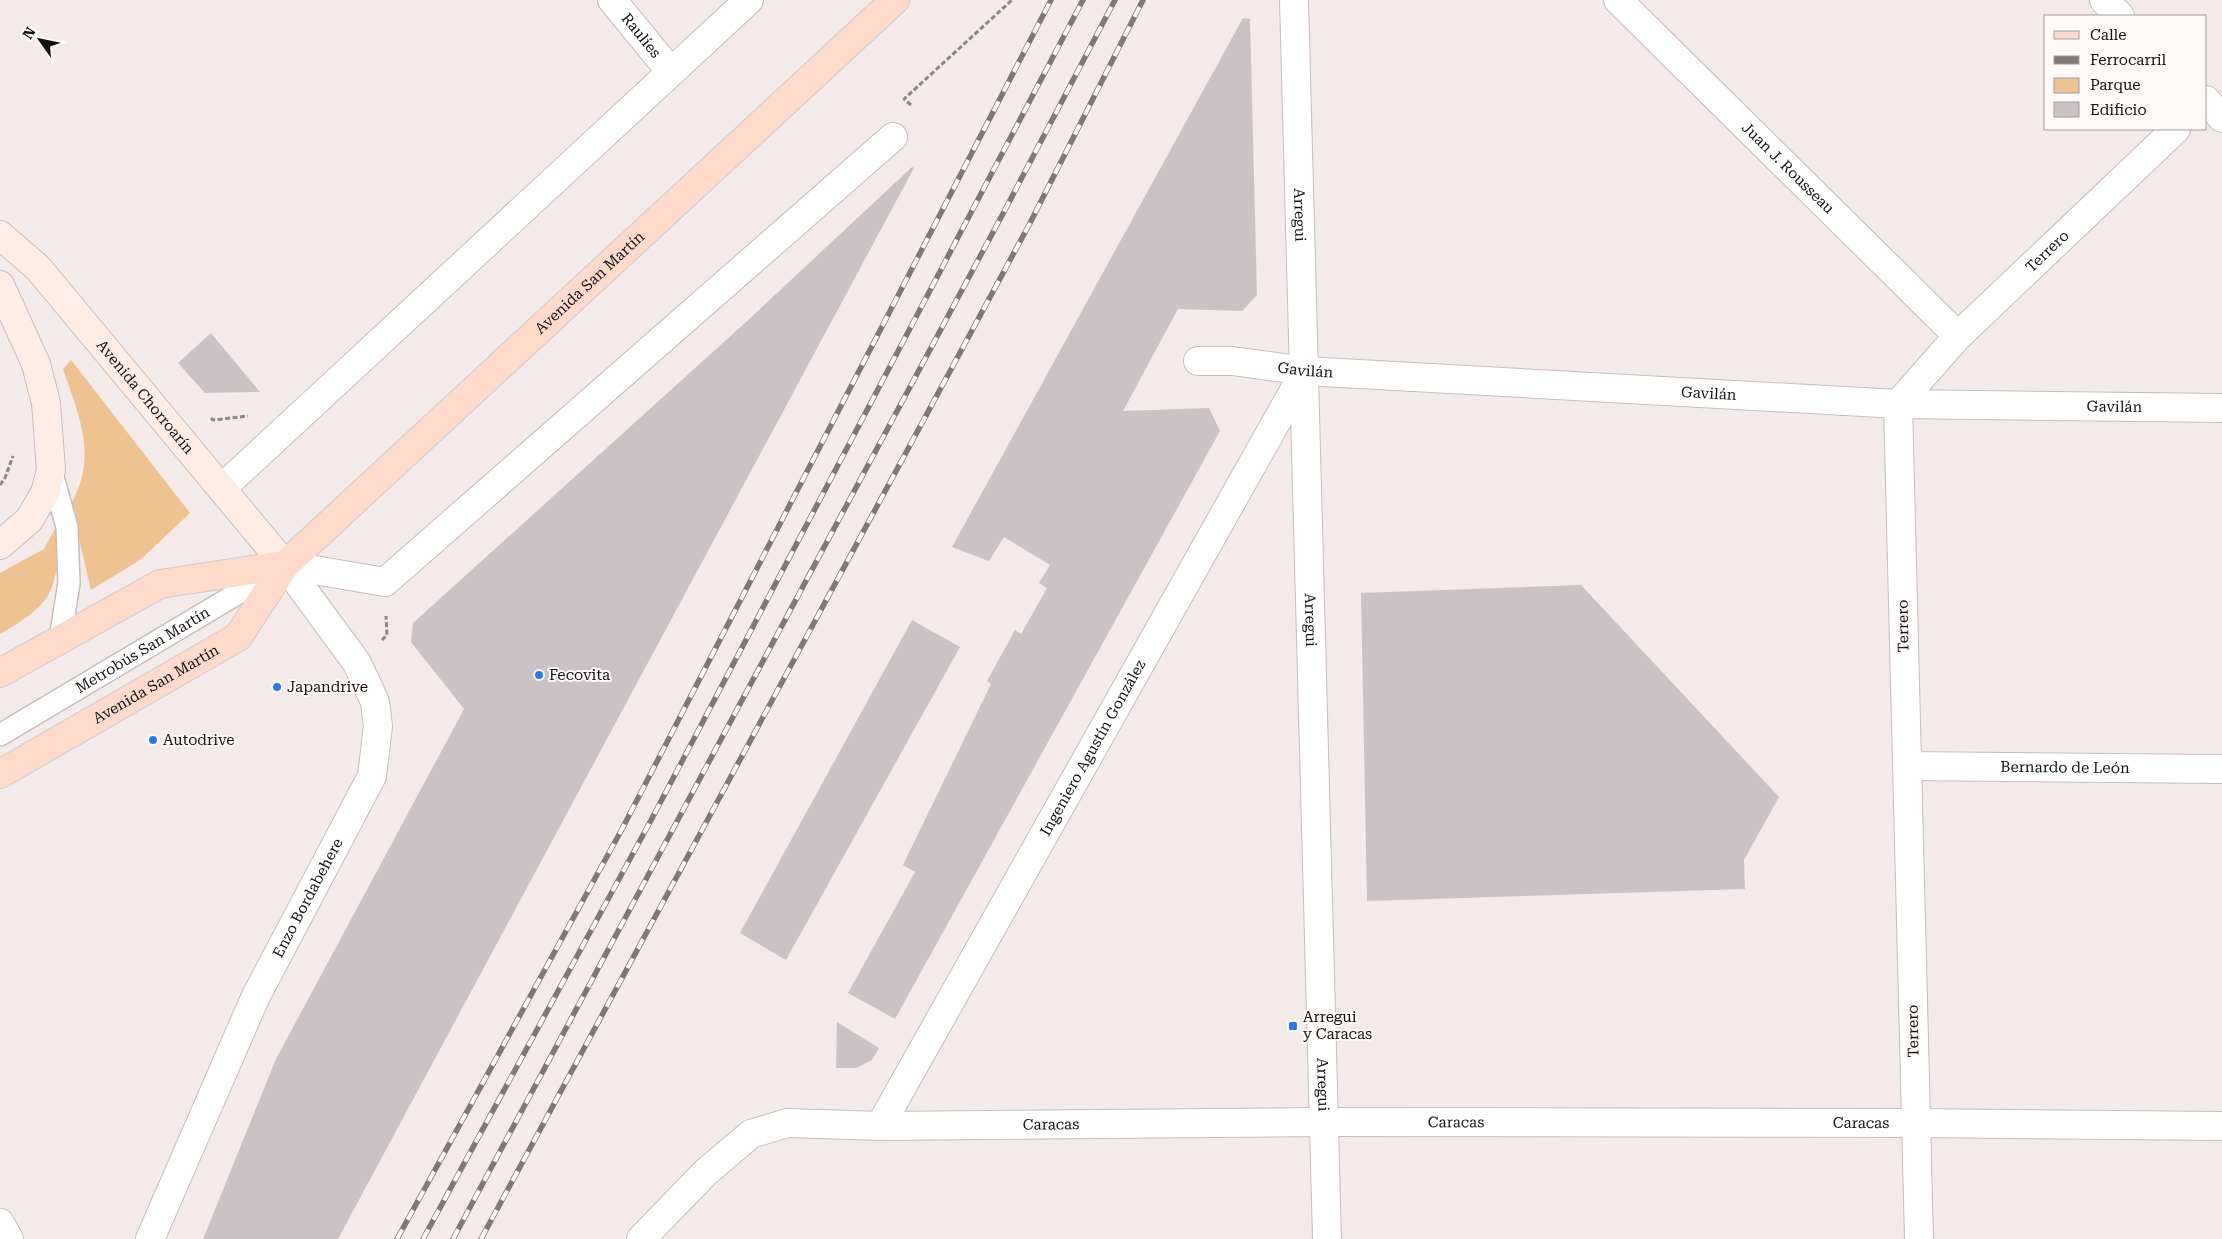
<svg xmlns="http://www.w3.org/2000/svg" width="2222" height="1239" font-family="'Roboto Serif',serif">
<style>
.green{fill:#efc291}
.building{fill:#cbc2c5}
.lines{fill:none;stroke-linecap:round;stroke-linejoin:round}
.service-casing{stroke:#c6bcbc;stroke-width:24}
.minor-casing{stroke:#c6bcbc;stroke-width:30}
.secondary-casing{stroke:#c6bcbc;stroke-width:30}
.primary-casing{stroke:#cbcbcb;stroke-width:30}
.path{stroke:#8c8686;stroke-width:3;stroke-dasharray:5 2.5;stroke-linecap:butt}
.service{stroke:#fff;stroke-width:21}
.minor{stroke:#fff;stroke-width:28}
.secondary{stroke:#feece5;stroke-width:28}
.primary{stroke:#fedaca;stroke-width:28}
.rail-casing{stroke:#7e7878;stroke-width:5.5}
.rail{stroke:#fff9f8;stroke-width:4;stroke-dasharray:11;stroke-linecap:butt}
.poi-dot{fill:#2b79e5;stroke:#fff9f8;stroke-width:2}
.labels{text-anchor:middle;stroke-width:4;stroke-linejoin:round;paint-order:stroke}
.street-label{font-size:15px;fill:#141111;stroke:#fff9f8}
.poi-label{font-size:15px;fill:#141111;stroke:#fff9f8;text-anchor:start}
</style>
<rect width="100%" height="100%" fill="#f4eaea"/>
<g class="green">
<path d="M71,360L190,513L140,560L91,590L71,504C98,456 79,416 63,369Z"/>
<path d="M56,527L61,533C55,593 54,603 0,634V573L44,549Z"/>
</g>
<g class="building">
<polygon points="1243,18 1250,19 1257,295 1242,311 1178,309 1123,411 1209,408 1220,431 895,1019 848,993 915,872 903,865 991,684 987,681 1015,630 1021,634 1047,588 1039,583 1050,565 1004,537 989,561 952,547"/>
<polygon points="912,167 914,168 338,1239 203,1239 276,1059 464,709 411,642 413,623 746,322"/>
<polygon points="211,333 260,392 205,393 178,363"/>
<polygon points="1581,585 1779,797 1744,860 1745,889 1367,901 1361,593"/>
<polygon points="912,620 960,647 786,960 740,933"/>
<polygon points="837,1022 879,1048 872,1060 856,1068 836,1068"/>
</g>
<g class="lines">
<g class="service-casing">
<g id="service">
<polyline points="51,470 67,527 69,583 60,639"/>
<path id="s1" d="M0,735L277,570"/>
</g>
</g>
<g class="minor-casing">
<g id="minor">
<path id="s2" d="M612,0L671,72"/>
<path id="s3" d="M1294,0L1327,1239"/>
<path id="s4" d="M1618,0L1958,336"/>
<polyline points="2104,0 2120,16"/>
<polyline points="2206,100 2222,118"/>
<path id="s5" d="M1198,361H1232L1305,371L1898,404L2222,408"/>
<polyline points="222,488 749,0"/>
<polyline points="285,565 385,582 893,137"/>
<path id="s6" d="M1907,766L2222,769"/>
<path id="s7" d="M880,1126L1305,371"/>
<polyline points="0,1223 9,1239"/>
<path id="s8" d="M150,1239L255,998L372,776L378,726L375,702L357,663L285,565"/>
<path id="s9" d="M641,1239L706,1172L751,1134L787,1123L880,1126L1326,1122L1916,1123L2222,1126"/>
<path id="s10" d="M1919,1239L1898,404L1958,336L2176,129"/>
</g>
</g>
<g class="secondary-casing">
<g id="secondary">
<path id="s11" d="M0,235L38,268L285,565"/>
<polyline points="0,285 36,364 46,403 51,470 45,493 29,520 0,545"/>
</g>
</g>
<g class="primary-casing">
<g id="primary">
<polyline points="0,673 160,584 285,565"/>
<path id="s12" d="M0,774L238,637L285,565L895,0"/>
</g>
</g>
<g class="path">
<polyline points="911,105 904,99 1012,0"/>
<polyline points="211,418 213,420 248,416"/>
<polyline points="0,485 5,478 13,456"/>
<polyline points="382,640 387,635 386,616"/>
</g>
<use href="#service" class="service"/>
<use href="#minor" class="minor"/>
<use href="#secondary" class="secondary"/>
<use href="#primary" class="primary"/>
<g class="rail-casing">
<g id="rail">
<polyline points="397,1239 621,831 1051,0"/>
<polyline points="423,1239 649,824 1083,0"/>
<polyline points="453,1239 1006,208 1115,0"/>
<polyline points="481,1239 1029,225 1143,0"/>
</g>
</g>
<use href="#rail" class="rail"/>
</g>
<g class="poi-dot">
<circle cx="539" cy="675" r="5"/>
<circle cx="277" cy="687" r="5"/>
<circle cx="153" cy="740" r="5"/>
<rect x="1288" y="1021" width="10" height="10" rx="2.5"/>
</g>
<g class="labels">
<g class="street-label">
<text dy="5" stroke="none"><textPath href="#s2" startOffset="46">Raulíes</textPath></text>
<text dy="5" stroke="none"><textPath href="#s4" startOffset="239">Juan J. Rousseau</textPath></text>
<text dy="5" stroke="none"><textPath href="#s3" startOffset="215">Arregui</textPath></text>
<text dy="5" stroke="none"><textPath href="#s10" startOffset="1049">Terrero</textPath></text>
<text dy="5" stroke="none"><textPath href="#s12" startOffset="776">Avenida San Martín</textPath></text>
<text dy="5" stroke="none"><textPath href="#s5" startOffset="108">Gavilán</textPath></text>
<text dy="5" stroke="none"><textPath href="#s5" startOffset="512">Gavilán</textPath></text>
<text dy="5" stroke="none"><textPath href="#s11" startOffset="218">Avenida Chorroarín</textPath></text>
<text dy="5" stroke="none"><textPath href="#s5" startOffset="918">Gavilán</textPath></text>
<text dy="5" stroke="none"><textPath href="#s3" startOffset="620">Arregui</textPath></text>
<text transform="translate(1903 626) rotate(-91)" y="5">Terrero</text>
<text dy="5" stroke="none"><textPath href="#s1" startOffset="166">Metrobús San Martín</textPath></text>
<text dy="5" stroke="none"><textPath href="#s12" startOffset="180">Avenida San Martín</textPath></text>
<text dy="5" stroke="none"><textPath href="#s7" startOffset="434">Ingeniero Agustín González</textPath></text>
<text dy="5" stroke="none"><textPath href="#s6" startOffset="158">Bernardo de León</textPath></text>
<text dy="5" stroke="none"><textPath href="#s8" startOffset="376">Enzo Bordabehere</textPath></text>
<text transform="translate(1913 1031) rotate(-91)" y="5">Terrero</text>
<text dy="5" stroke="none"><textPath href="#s3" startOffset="1085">Arregui</textPath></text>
<text dy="5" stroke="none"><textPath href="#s9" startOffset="859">Caracas</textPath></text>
<text dy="5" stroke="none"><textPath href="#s9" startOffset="1264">Caracas</textPath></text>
<text dy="5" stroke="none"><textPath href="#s9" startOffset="454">Caracas</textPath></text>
</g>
<g class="poi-label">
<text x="549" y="680">Fecovita</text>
<text x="287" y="692">Japandrive</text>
<text x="163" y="745">Autodrive</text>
<text x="1303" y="1022">Arregui<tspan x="1303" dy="17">y Caracas</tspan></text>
</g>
</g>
<rect x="2044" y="15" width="162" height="115" fill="#fff9f8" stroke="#a19c9c"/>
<rect x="2054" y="31" width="25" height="8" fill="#fedaca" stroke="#a19c9c"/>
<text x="2090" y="40" font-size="15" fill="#141111">Calle</text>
<rect x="2054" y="56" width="25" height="8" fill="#7e7878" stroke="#a19c9c"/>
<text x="2090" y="65" font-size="15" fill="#141111">Ferrocarril</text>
<rect x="2054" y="78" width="25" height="15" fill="#efc291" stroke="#a19c9c"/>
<text x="2090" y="90" font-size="15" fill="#141111">Parque</text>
<rect x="2054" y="102" width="25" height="15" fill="#cbc2c5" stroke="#a19c9c"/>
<text x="2090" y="115" font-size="15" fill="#141111">Edificio</text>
<g transform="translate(40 40) rotate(303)" stroke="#fff9f8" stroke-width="4" paint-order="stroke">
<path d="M0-4L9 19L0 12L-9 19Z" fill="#141111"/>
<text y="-8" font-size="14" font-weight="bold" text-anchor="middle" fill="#141111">N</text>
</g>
</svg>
